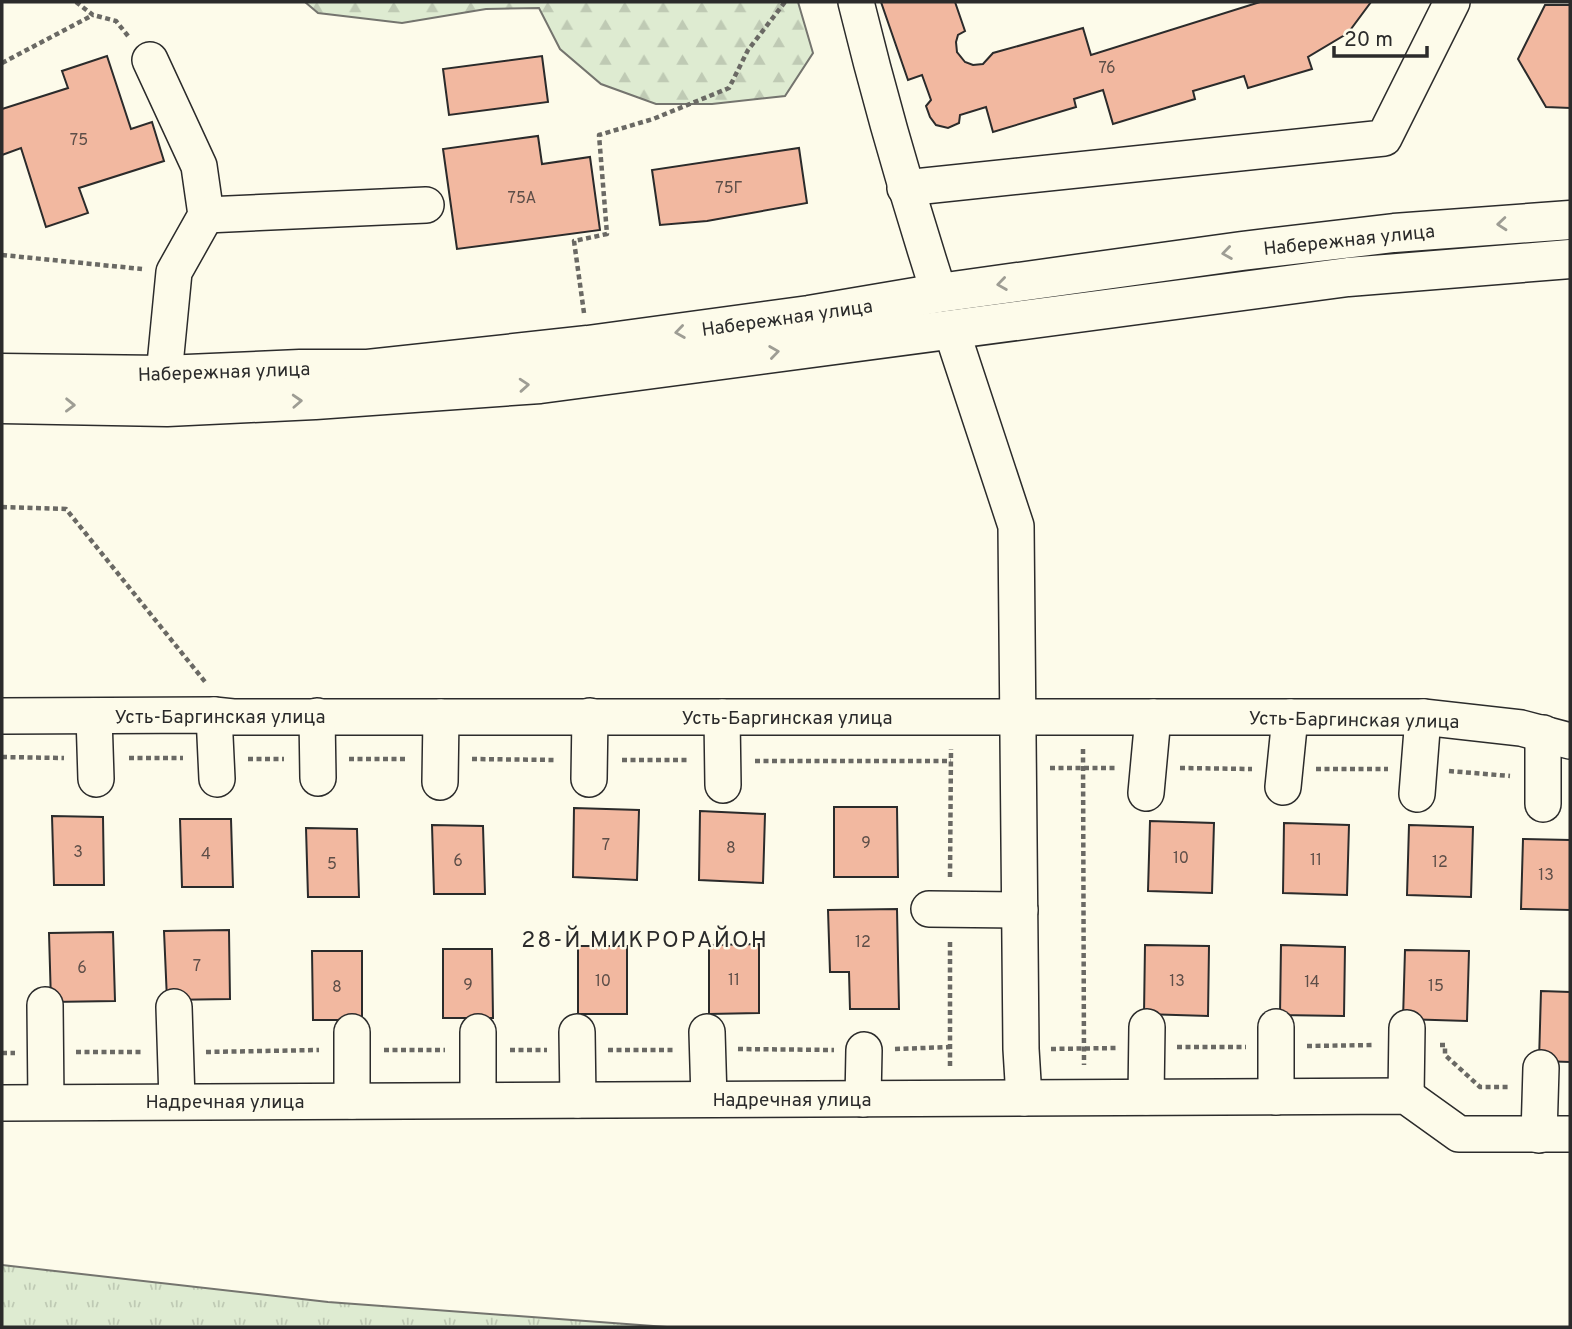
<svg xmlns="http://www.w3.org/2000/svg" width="1572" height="1329" font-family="Overpass,sans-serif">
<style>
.grass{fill:url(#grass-tufts);stroke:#74746e;stroke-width:2}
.forest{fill:url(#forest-firs);stroke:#74746e;stroke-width:2}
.building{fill:#f2b8a0;stroke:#2b2b2b;stroke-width:2}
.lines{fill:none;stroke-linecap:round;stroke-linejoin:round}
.minor-casing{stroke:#2b2b2b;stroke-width:38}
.major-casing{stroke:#2b2b2b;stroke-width:41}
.path{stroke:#6a6964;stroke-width:4.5;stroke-dasharray:5 3.5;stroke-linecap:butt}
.minor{stroke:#fdfbea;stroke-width:35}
.major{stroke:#fdfbea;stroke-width:38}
.oneway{stroke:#9e9d94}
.labels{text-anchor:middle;stroke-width:5;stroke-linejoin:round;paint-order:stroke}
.number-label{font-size:16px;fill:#5d4e48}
.street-label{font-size:19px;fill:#2b2b2b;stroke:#fdfbea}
.quarter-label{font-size:23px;letter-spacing:2px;fill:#2b2b2b;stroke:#fdfbea}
</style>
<defs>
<pattern id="grass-tufts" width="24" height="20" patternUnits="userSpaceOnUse" patternTransform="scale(1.75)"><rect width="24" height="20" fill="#deebd1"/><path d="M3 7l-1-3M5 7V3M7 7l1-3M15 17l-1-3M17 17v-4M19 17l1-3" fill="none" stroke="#bfcab4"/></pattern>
<pattern id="forest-firs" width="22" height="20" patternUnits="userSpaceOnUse" patternTransform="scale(1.75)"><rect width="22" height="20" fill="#deebd1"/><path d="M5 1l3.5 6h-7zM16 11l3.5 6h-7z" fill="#bfcab4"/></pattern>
</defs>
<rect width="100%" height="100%" fill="#fdfbea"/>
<polygon class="grass" points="2,1265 328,1302 667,1327 2,1327"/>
<polygon class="forest" points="305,2 798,2 813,53 785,96 712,104 656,104 601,84 560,49 539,8 486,9 402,23 318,13"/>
<g class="building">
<polygon points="881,2 955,2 965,31 958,35 956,42 957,52 965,62 973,65 983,64 993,53 1083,28 1091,55 1260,2 1371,2 1348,33 1308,57 1312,69 1248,88 1244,76 1193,91 1195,99 1113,124 1103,90 1074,99 1076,107 993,132 986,107 960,115 959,123 948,128 936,125 930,117 926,106 931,100 922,75 908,80"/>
<polygon points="1545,5 1570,5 1570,108 1546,107 1518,59"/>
<polygon points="107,56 131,129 152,122 164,161 79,188 88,213 46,227 21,148 2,155 2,109 68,88 62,71"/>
<polygon points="542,56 548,102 449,115 443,69"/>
<polygon points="538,136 542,164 590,157 600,230 457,249 443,149"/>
<polygon points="799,148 807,203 707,221 660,225 652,170"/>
<polygon points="834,807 897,807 898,877 834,877"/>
<polygon points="574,808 639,810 637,880 573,877"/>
<polygon points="700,811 765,814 763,883 699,880"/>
<polygon points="52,816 103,817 104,885 54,885"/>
<polygon points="180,819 231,819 233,887 182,887"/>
<polygon points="1150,821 1214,823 1212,893 1148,891"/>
<polygon points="1284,823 1349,825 1347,895 1283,893"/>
<polygon points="432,825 483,826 485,894 434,894"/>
<polygon points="1409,825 1473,827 1471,897 1407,895"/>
<polygon points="306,828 357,829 359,897 308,897"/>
<polygon points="1523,839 1570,840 1570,910 1521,909"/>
<polygon points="897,909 899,1009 850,1009 849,972 830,972 828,910"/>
<polygon points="229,930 230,999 167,1000 164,931"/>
<polygon points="113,932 115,1001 51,1002 49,933"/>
<polygon points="759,944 759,1013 709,1014 709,945"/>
<polygon points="1145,945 1209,946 1208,1016 1144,1014"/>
<polygon points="1281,945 1345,947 1344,1016 1280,1015"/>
<rect x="578" y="946" width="49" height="68"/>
<polygon points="443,949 492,949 493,1018 443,1018"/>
<polygon points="1405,950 1469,951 1467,1021 1403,1019"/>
<polygon points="312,951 362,951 362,1020 313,1020"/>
<polygon points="1541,991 1570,992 1570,1062 1539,1061"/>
</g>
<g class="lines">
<g class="minor-casing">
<g id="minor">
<path d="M856,2C880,100 908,197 939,293"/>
<polyline points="150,60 199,166 206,215 174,272 164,375 166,404"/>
<polyline points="905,188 1384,138 1452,2"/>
<polyline points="206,215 426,205"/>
<polyline points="951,329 1016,526 1021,1049 1024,1098"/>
<polyline points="214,715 217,779"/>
<polyline points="2,716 214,715 233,717 1423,717 1521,728 1570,741"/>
<polyline points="94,716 96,779"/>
<polyline points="317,716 318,778"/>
<polyline points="722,717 723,785"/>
<polyline points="589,779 590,716"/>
<polyline points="440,782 441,717"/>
<polyline points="1283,787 1290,717"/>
<polyline points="1146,793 1153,717"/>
<polyline points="1417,794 1423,717"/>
<polyline points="1543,804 1543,733"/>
<polyline points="929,909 1020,910"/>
<polyline points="45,1005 46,1102"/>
<polyline points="174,1007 177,1100"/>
<polyline points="1276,1027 1276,1097"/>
<polyline points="352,1032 352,1101"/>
<polyline points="577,1032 578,1100"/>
<polyline points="707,1032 709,1099"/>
<polyline points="1406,1096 1407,1028"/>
<polyline points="1146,1097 1147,1027"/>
<polyline points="863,1099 864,1050"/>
<polyline points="478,1100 478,1032"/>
<polyline points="2,1103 1406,1096 1459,1134 1570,1134"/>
<polyline points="1539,1135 1541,1068"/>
</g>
</g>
<g class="major-casing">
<g id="major">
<polyline points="2,373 164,375 300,369 368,369 588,345 809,315 939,293 1242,251 1394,233 1570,220"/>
<polyline points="2,404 167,407 315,400 540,384 1348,277 1570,259"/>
</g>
</g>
<g class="path">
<polyline points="76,2 93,15 116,21 128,36"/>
<polyline points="2,63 93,15"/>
<polyline points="2,255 142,269"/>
<polyline points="584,313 574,241 607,234 599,135 653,119 729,88 748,50 785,2"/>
<polyline points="2,507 66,509 206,683"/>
<polyline points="1083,749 1084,1065"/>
<polyline points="2,757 64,758"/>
<polyline points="129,758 183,758"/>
<polyline points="248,759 284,759"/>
<polyline points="349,759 407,759"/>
<polyline points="472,759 557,760"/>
<polyline points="622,760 690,760"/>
<polyline points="755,761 951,761"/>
<polyline points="1050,768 1115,768"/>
<polyline points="1180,768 1252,769"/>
<polyline points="1316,769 1388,769"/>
<polyline points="1449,771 1510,776"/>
<polyline points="950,877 951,749"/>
<polyline points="1440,1045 1445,1045 1445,1055 1480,1087 1510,1087"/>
<polyline points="1307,1046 1375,1045"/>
<polyline points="1177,1047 1246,1047"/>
<polyline points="738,1049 834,1050"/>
<polyline points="895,1049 950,1047"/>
<polyline points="1051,1049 1116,1048"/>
<polyline points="384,1050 445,1050"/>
<polyline points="510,1050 547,1050"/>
<polyline points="608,1050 676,1050"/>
<polyline points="76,1052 144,1052"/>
<polyline points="206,1052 319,1050"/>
<polyline points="2,1053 15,1053"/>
<polyline points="950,1066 950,942"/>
</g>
<use href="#minor" class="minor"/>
<use href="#major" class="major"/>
</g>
<defs><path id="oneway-chevron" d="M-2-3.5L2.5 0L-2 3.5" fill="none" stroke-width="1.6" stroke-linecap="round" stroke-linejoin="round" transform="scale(1.75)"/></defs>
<g class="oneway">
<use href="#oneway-chevron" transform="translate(1502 224) rotate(175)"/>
<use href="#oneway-chevron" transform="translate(1227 253) rotate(172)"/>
<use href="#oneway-chevron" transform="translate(1002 284) rotate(172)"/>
<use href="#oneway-chevron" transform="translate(680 332) rotate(172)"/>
<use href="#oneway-chevron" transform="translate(774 352) rotate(-8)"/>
<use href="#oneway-chevron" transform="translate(524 385) rotate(-4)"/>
<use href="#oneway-chevron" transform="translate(297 401) rotate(-3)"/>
<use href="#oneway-chevron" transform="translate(70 405) rotate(1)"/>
</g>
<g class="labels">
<g class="number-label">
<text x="1107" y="73">76</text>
<text x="79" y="145">75</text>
<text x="729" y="193">75Г</text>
<text x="522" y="203">75А</text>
<text x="866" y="848">9</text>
<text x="606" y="850">7</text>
<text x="731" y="853">8</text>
<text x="78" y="857">3</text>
<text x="206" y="859">4</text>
<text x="1181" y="863">10</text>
<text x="1316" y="865">11</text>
<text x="458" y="866">6</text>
<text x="1440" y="867">12</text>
<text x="332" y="869">5</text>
<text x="1546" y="880">13</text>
<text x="863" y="947">12</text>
<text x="197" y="971">7</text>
<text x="82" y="973">6</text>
<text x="734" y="985">11</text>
<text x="603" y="986">10</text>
<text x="1177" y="986">13</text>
<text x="1312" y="987">14</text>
<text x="468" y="990">9</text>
<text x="1436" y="991">15</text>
<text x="337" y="992">8</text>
</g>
<g class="street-label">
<text transform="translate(1349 239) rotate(-6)" y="7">Набережная улица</text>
<text transform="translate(787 317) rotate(-8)" y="7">Набережная улица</text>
<text transform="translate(224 371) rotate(-2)" y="7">Набережная улица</text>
<text x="220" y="723">Усть-Баргинская улица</text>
<text x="787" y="724">Усть-Баргинская улица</text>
<text transform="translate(1354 719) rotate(1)" y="7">Усть-Баргинская улица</text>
<text x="792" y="1106">Надречная улица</text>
<text x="225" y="1108">Надречная улица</text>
</g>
<g class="quarter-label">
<text x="645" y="947">28-Й МИКРОРАЙОН</text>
</g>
</g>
<rect width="1572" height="1329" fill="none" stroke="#2b2b2b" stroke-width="7"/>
<path d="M1334 46v10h93v-10" fill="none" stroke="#2b2b2b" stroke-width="3.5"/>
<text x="1344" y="46" font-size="21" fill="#2b2b2b" stroke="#fdfbea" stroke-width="5" paint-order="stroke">20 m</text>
</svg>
